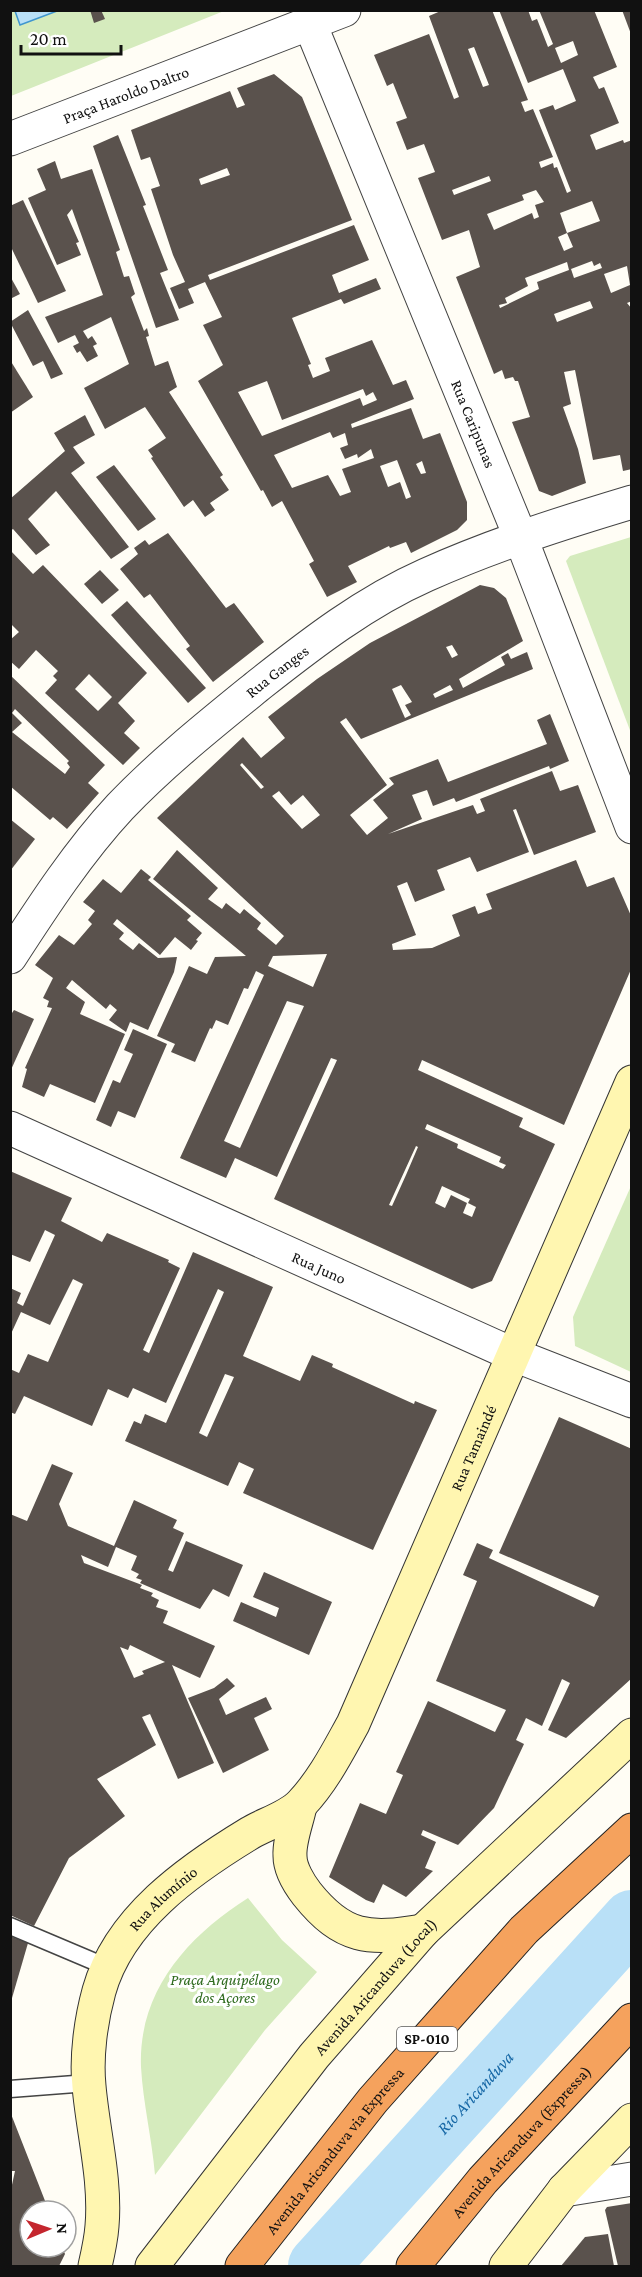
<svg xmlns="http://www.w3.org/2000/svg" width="642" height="2277" font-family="'Crimson Pro',serif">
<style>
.green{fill:#d5ebbd}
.water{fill:#b9e0f7;stroke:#3f96cf;stroke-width:1.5}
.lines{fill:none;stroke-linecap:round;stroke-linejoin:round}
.river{stroke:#b9e0f7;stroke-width:60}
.building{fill:#5a524d;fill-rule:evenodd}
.lane-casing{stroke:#444;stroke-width:19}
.street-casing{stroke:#444;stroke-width:35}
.secondary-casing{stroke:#333;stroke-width:35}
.highway-casing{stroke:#222;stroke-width:35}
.lane{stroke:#fff;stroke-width:16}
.street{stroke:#fff;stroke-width:33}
.secondary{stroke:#fff6b0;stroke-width:33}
.highway{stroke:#f5a25d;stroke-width:33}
.labels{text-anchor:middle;stroke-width:6;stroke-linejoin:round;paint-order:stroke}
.shield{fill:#fff;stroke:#585858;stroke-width:1.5}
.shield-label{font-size:15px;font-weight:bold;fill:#111}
.street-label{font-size:16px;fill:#111;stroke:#fff}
.park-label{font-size:16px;font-style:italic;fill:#2f6b1f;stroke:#fff}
.water-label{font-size:18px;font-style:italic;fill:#1768a6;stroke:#fff}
</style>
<rect width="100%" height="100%" fill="#fffdf5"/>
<g class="green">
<polygon points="11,11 224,11 11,96"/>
<polygon points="631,537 632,537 631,733 566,561 570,556"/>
<polygon points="631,1186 631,1372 575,1346 573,1317"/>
<path d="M248,1898L282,1940L317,1972L265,2030L155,2175C152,2139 143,2103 141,2067C138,1991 188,1936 248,1898Z"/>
</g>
<polygon class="water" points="15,11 57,11 20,25"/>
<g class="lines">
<path class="river" id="s1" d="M318,2266L632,1920"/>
</g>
<g class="building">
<polygon points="90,10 101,10 105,19 94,23"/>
<path d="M443,10H492L528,100L521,102L525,112L533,109L553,157L539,162L541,168L553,163L554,168L557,167L567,193L571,191L539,110L553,105L555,110L576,101L563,69L528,83L499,10H528L532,21L537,19L548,47L553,44L539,10H594L617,67L593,77L599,89L604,87L619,123L590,135L596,150L623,140L624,143L632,140V301L627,303L632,309V469L623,471L620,455L593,460L575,370L564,372L571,404L563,407L578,449L586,483L552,496L539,491L512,422L530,417L518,381H515L513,377L505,379L502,370L494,374L456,277L480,267L469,230L442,240L418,178L435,172L424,144L407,150L396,122L407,118L393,83L387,86L374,55L429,34L454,99L459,97L429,16ZM573,41L578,55L561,63L555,48ZM474,47L489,85L483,87L468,49ZM489,176L491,181L454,195L452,190ZM536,190L544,202L535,205L539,217L534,219L532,213L494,230L487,214L524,200L522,195ZM592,201L600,221L567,233L560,213ZM567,233L573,247L564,251L558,237ZM592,261L594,266L600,263L602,268L574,278L571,269ZM567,262L569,270L537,282L539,289L500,308L499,305L507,303L505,298L528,286L525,278ZM627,266L630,285L611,293L604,274ZM590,301L593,308L557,322L554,314Z"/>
<polygon points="622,10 632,10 632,34 631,34"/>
<path d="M274,74L302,97L352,220L208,275L210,280L354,225L369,260L332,275L339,293L376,278L381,289L344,304L341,299L292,318L311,364L308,365L313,378L330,371L325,358L372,340L393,385L406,380L414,399L351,424L352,428L411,408L423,439L440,433L467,502V520L457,530L411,553L406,542L390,548L389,546L348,566L357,582L327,597L309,564L314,561L282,501L272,507L263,490L261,491L198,381L223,365L203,325L222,317L205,282L188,289L194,303L179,309L170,288L185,282L173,255L151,189L160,186L150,157L141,160L131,130L230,91L237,108L245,105L237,88ZM227,168L230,175L201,185L199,179ZM267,381L282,420L363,389L366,396L373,392L377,400L363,406L360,398L262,436L238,392ZM330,432L333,438L345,433L348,445L340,448L345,459L357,454L358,458L371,449L374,458L342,469L351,492L340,496L328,475L292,488L274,455ZM397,460L411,497L406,499L400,482L388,487L380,466ZM422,461L426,473L421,474L416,464Z"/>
<polygon points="118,135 146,205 143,206 168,270 160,273 179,320 156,328 93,146"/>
<polygon points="55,161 61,179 92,169 120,250 116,252 124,277 129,276 135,294 131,297 144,331 147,328 149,336 146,337 155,366 168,361 177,387 169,392 223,475 220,477 229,490 210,503 215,510 205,517 193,500 184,507 151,458 153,457 148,450 166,438 145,407 105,429 84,388 129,364 111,317 83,331 88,339 92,336 97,344 93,346 98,356 87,362 80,351 77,353 73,346 79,343 75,335 58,343 45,317 103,295 72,209 67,215 79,242 76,243 81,255 57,265 28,198 46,190 37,169"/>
<polygon points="23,200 66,291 38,303 10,245 10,206"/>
<polygon points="10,276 20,294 10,299"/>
<polygon points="28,310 63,374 51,379 43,361 33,366 10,322"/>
<polygon points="10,360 33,397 10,413"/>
<polygon points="85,415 95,435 73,447 85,463 71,473 129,547 111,559 56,491 28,519 50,545 36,555 13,529 10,531 10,499 65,451 54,433"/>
<polygon points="114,465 156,519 138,531 96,477"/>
<polygon points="168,533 226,608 234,603 264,642 213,682 186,649 190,646 150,594 144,598 120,569 138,554 134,548 145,540 149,545"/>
<path d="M10,550L33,574L43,565L147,673L118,703L135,721L124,733L140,748L123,765L45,693L57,680L53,676L58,671L36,650L19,669L10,661V640L19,632L10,623ZM89,674L112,697L98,711L75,689Z"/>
<polygon points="100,570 119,590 102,604 84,584"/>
<path d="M480,585L494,588L506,598L523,641L459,679L463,688L505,665L501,657L508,653L511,659L527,652L533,669L361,739L346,718L340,722L387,785L350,815L367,835L388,818L373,800L394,784L389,778L438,759L448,782L547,744L537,720L550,714L569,761L550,769L549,766L456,802L454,798L433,806L427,790L412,795L422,819L388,834L473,805L477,814L485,811L480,799L552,771L560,791L578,785L596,832L534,855L516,809L513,810L529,852L477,872L470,857L437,870L445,890L415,902L407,882L397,886L416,935L392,944L393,950L432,948L460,936L452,915L475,906L478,914L492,909L486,894L576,860L587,887L614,877L632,918V967L564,1125L422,1060L418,1070L523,1118L519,1127L555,1144L492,1281L472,1289L274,1199L337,1060L331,1058L277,1177L235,1158L226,1178L180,1158L264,975L256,971L248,989L244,988L228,1025L216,1020L212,1029L210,1028L195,1062L171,1052L175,1044L157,1036L189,966L207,974L215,957L246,956L153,879L177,850L218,888L208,899L222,909L226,903L240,914L244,909L261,923L257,929L276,945L284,936L157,818L243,737L261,758L285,738L268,717L317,679L370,643ZM452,645L458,655L452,658L446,647ZM401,685L412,702L405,705L411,715L405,718L392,689ZM450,685L453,690L435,698L433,694ZM242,763L264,787L261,789L240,765ZM279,791L291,805L303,795L320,815L302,829L272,796ZM327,954L313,987L268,966L273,956ZM287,1001L304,1006L240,1148L224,1141ZM427,1124L501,1157L499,1162L506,1165L503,1169L457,1148L458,1144L425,1129ZM416,1146L418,1147L406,1175L392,1206L389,1205ZM442,1186L470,1199L468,1203L476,1207L472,1217L463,1213L467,1203L451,1195L445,1208L435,1203Z"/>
<polygon points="127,601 206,688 188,703 111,615"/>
<path d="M10,675L105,765L88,783L99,793L67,829L53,817L50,820L10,786ZM15,709L69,761L67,763L70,767L65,774L12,732L22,723L12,713Z"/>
<polygon points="10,819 35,839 10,871"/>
<polygon points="141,869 151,877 148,880 191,916 187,920 202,933 196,940 198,941 191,950 175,937 160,955 117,919 113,924 124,933 119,939 133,950 139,943 158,958 177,957 174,972 148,1030 130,1022 126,1032 109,1020 117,1010 110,1004 106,1009 72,980 66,988 85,1002 80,1014 125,1034 95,1103 50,1084 44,1097 22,1087 27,1069 25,1068 52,1008 47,1007 49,1001 43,998 53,978 35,965 59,935 74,945 92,924 88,920 95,911 83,902 103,879 121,893"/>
<polygon points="14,1010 34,1019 10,1072 10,1016"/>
<polygon points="133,1029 167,1044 135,1118 118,1111 111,1127 96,1120 113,1080 120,1083 133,1054 124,1050"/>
<path d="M10,1171L72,1198L61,1221L102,1242L107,1233L169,1260L168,1262L180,1268L143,1350L149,1353L193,1252L273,1287L243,1356L300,1381L312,1355L333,1364L332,1367L414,1404L415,1401L437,1410L373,1550L243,1493L254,1469L239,1462L228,1486L125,1441L134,1421L141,1424L145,1414L166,1423L224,1292L218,1289L166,1403L133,1388L128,1398L108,1389L92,1426L24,1396L15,1414L10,1412V1369L19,1373L28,1354L48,1362L83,1284L73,1279L50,1325L21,1312L10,1336V1288L21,1293L17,1303L23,1306L55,1235L45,1230L30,1262L10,1254ZM225,1374L234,1377L207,1437L199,1433Z"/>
<polygon points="559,1417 632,1449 632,1678 566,1738 548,1730 570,1683 562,1679 542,1726 526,1718 516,1740 524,1744 494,1808 458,1845 423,1830 421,1835 436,1842 425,1868 433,1871 406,1897 383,1884 374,1903 366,1900 329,1877 360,1803 386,1814 403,1775 396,1772 428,1701 495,1732 506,1710 436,1681 477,1581 463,1575 477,1543 493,1550 489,1558 594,1607 599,1596 499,1553"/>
<path d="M52,1464L73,1473L59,1504L68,1526L114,1546L134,1500L177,1520L173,1528L184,1533L168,1570L173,1572L186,1541L243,1565L229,1597L213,1589L200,1609L140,1583L142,1580L136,1578L139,1574L131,1570L137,1556L116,1547L108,1567L81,1555L84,1563L142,1585L140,1588L153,1593L151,1596L159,1600L156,1607L168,1611L163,1623L215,1646L200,1678L172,1665L214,1763L178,1779L150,1714L142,1717L156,1745L97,1779L125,1816L69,1858L34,1926L10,1915V1514L27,1521ZM130,1645L165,1662L142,1671L144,1674L134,1678L120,1647L128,1650Z"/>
<polygon points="264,1572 332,1602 309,1655 233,1621 241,1602 276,1617 279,1608 253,1597"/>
<polygon points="227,1678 235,1686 219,1699 226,1715 266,1697 272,1709 254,1718 269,1750 223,1773 188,1698 214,1688"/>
<polygon points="10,1936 28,1943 12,1998 10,1998"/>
<polygon points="11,2114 49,2211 30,2211 30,2247 62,2247 65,2254 59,2266 10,2266 10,2194 15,2171 10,2171"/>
<polygon points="632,2203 632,2266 618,2266 605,2210 607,2207"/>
<polygon points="608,2234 614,2266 561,2266 585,2237"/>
</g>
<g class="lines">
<g class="lane-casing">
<g id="lane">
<polyline points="10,1926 107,1967"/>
<polyline points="10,2089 88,2083"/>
</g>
</g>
<g class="street-casing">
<g id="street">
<path id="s2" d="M310,24L520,536L632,827"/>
<path id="s3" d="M10,139L344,10"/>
<path id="s4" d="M10,957C43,906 79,851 120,807C163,762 212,723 260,684C312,643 365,602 426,575C493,545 562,523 632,502"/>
<path id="s5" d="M10,1128L512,1354L632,1401"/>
<polyline points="564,2190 632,2179"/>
</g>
</g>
<g class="secondary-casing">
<g id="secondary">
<path d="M300,1806C297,1821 289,1841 290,1856C290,1869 300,1885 307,1894C343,1939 369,1940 423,1931"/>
<path id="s6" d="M95,2266C98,2253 101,2240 102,2226C106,2180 93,2132 89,2086C86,2056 91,2020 99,1991C119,1919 189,1870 250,1833C265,1824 289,1817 301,1804C323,1781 338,1751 353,1724L632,1082"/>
<path id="s7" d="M152,2266L314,2056L423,1931L632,1735"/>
<polyline points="506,2266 564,2190 632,2120"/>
</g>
</g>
<g class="highway-casing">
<g id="highway">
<path id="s8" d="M242,2266L373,2100L524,1930L632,1830"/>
<path id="s9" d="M413,2266L483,2180L632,2020"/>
</g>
</g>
<use href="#lane" class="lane"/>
<use href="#street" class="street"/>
<use href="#secondary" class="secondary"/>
<use href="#highway" class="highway"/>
</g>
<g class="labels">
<rect class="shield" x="397" y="2027" width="60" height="24" rx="4.5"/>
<g class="shield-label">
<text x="427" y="2044">SP-010</text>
</g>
<g class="street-label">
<text dy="6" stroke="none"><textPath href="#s3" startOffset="124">Praça Haroldo Daltro</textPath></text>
<text dy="6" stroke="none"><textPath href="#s2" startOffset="432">Rua Caripunas</textPath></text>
<text dy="6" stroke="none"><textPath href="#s4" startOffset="394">Rua Ganges</textPath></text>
<text dy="6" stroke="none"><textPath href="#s5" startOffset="339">Rua Juno</textPath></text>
<text dy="6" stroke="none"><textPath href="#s6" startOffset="957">Rua Tamaindé</textPath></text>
<text dy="6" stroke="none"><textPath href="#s6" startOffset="392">Rua Alumínio</textPath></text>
<text dy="6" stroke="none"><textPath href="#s7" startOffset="358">Avenida Aricanduva (Local)</textPath></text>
<text dy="6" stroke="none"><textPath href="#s9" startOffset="165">Avenida Aricanduva (Expressa)</textPath></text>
<text dy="6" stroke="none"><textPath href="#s8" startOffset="148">Avenida Aricanduva via Expressa</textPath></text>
</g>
<g class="park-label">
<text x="225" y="1985">Praça Arquipélago<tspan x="225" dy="18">dos Açores</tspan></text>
</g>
<g class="water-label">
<text dy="6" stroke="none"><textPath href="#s1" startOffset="234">Rio Aricanduva</textPath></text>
</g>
</g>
<rect width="642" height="2277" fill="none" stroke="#111111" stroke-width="24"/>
<g transform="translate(48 2229) rotate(88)"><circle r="28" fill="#ffffff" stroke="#a0a0a0" stroke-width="1.5"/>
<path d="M0-4.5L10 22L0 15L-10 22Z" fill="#c4262e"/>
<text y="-9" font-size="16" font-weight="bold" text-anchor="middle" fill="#111111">N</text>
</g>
<path d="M21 45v9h100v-9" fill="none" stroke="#111111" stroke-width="3"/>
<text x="30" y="45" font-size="18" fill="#111111" stroke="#ffffff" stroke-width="4.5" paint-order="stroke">20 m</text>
</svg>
